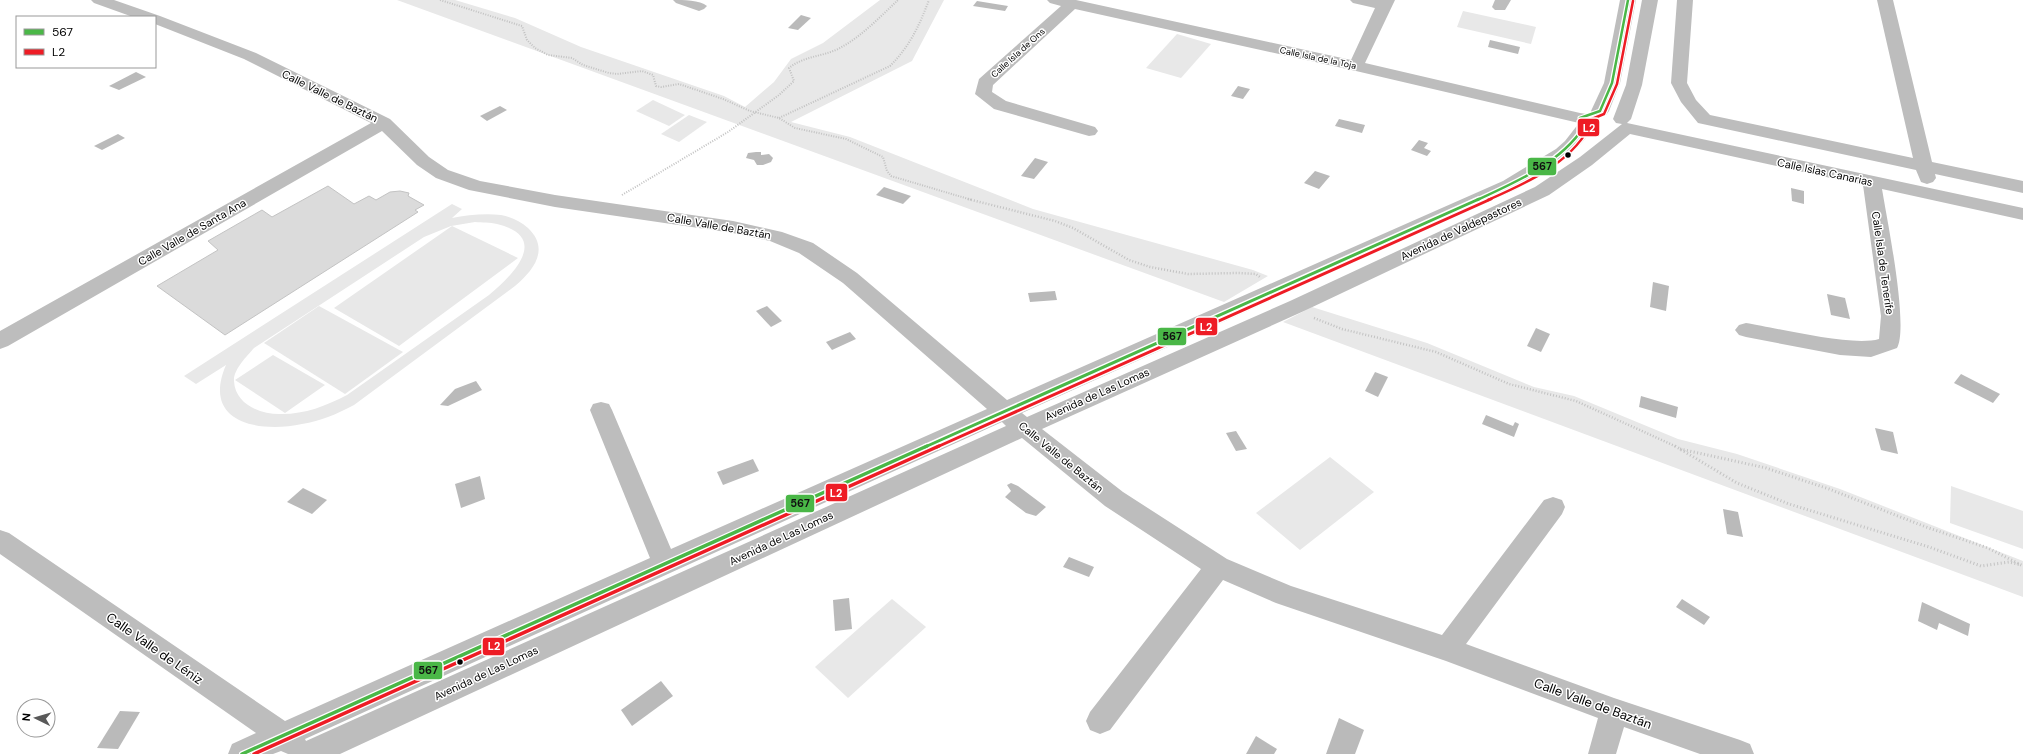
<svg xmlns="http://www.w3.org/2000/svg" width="2023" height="754" font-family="'DM Sans',sans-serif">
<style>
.green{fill:#e8e8e8;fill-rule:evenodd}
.water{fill:#bababa}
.building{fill:#dbdbdb;stroke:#c3c3c3}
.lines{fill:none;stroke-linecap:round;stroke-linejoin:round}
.path-far2{stroke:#c2c2c2;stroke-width:2;stroke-dasharray:1 1.5;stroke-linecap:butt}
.path-far1{stroke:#c2c2c2;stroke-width:2.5;stroke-dasharray:1 2;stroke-linecap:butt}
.path{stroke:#c2c2c2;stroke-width:3;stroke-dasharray:1 2.5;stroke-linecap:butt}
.minor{fill:#bdbdbd;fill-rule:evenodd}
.bus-1-far2-casing{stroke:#fff;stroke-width:5}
.bus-1-far1-casing{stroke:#fff;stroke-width:6}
.bus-1-casing{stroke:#fff;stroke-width:6}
.bus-2-far2-casing{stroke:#fff;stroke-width:5}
.bus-2-far1-casing{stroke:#fff;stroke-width:6}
.bus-2-casing{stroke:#fff;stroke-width:6}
.bus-1-far2{stroke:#4ab747;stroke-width:2.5}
.bus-1-far1{stroke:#4ab747;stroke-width:3}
.bus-1{stroke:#4ab747;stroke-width:3.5}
.bus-2-far2{stroke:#ee1c25;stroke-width:2.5}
.bus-2-far1{stroke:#ee1c25;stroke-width:3}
.bus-2{stroke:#ee1c25;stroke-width:3.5}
.bus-dot{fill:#000;stroke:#fff;stroke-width:1.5}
.labels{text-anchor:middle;stroke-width:3;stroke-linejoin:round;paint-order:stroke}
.far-street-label{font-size:9px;fill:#000;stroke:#fff}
.street-label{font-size:11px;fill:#000;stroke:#fff}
.near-street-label{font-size:13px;fill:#000;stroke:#fff}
.line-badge{stroke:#fff;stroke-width:1.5}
.badge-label{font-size:11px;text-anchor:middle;font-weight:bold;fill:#fff}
.pale-badge-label{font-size:11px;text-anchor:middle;font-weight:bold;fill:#111}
</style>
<rect width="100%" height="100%" fill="#fff"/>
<g class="green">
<polygon points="397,0 455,0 515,18 581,47 724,96 745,107 774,82 791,59 823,43 880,0 944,0 912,61 791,122 850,137 1033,209 1253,270 1268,276 1224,302"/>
<polygon points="1463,11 1536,27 1531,44 1457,27"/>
<polygon points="1177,34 1211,44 1181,78 1146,68"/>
<polygon points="653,100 685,115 669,126 636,111"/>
<polygon points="689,115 707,122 679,142 661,134"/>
<path d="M452,204L462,209L452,218C467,215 485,213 501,215C511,217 520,221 528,228C550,249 534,270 515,286L354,405C337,414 321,421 302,424C259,433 201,423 226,365L196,384L184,376ZM475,222C482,223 490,222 497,224C551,237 513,275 489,295L347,395C326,406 305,414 282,414C262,415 235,405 234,381C233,370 247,356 254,348L424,237L451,226Z"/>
<polygon points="452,226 518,258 399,346 334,308"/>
<polygon points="319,306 403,352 345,394 264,343"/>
<polygon points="1312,307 1427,343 1534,387 1574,396 1678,439 1737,454 1840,489 2023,561 2023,597 1283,322"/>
<polygon points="273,355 325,385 285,413 235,380"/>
<polygon points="1330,457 1374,492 1300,550 1256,513"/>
<polygon points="1951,486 2023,511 2023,549 1950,523"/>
<polygon points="892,599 926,627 848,698 815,667"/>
</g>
<g class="water">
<polygon points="977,1 1008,6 1005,11 973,6"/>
<polygon points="801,15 811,18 798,30 788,28"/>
<polygon points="1490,40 1520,47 1518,54 1488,47"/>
<polygon points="136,72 146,77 119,90 109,86"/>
<polygon points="1238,86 1250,89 1243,99 1231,96"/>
<polygon points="500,106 507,110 487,121 480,116"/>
<polygon points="1339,119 1365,125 1362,133 1335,126"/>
<polygon points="118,134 125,138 102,150 94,146"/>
<polygon points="1419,140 1428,143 1424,148 1431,151 1427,156 1411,150"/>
<polygon points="756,152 761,152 761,155 769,154 773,158 771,162 763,165 757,165 754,160 746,158 748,153"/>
<polygon points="1035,158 1048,162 1034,179 1021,176"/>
<polygon points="1315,171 1330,176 1319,189 1304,183"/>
<polygon points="884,187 911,196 903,204 876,195"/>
<polygon points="1791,188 1804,191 1804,204 1792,201"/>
<polygon points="1653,282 1669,286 1666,311 1650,307"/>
<polygon points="1055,291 1057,300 1030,302 1028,293"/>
<polygon points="1827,294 1845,298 1850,319 1831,315"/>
<polygon points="767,306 782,321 771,327 756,311"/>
<polygon points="1536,328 1550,334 1541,352 1527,346"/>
<polygon points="850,332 856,339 832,350 826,342"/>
<polygon points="1375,372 1388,377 1378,397 1365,391"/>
<polygon points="1961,374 2000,394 1993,403 1954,383"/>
<polygon points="476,381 482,390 448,406 440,405 455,389"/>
<polygon points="1641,396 1678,407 1676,418 1639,407"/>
<polygon points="1486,415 1513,426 1515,422 1519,424 1514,437 1482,424"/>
<polygon points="1875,428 1893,432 1898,454 1881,450"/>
<polygon points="1236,431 1247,449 1236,451 1226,433"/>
<polygon points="753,459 759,471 723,485 717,472"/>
<polygon points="480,476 485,499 461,508 455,484"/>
<polygon points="1011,483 1018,486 1046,507 1036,516 1026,513 1005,497 1011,491 1007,485"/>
<polygon points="303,488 327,500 312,514 287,502"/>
<polygon points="1723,509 1738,512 1743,537 1727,534"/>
<polygon points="1069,557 1094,567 1089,577 1063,567"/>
<polygon points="849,598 852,629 835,631 833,600"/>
<polygon points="1682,599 1710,617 1704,625 1676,607"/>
<polygon points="1922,602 1970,624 1968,636 1939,623 1937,630 1918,621"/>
<polygon points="661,681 673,696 632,726 621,710"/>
<polygon points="120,711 140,712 118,749 97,748"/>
<polygon points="1339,718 1364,730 1355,754 1326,754"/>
<polygon points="1256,736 1277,749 1274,754 1246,754"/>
</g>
<polygon class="building" points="328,186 354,204 369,196 376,200 390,192 400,191 409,193 408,196 424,205 415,210 418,212 225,335 157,286 218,250 208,241 262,210 272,217"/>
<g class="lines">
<g class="path-far2">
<polyline points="440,0 522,26 527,40 535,48 548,55 572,58 583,65 609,73 617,74 642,71 653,75 656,86 661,87 679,84 723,99 750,111 779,118 795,128 846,139 883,157 887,171 891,176 972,200"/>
<path d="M779,118L890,66C910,46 919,26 929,0"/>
<path d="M622,195L728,132L779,95L794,81L789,68C804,56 821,57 838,49C860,38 880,17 898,0"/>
</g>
<g class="path-far1">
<polyline points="968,199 1055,221 1073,228 1129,260 1150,267 1188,274 1239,273 1256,274 1260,277"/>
<polyline points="1314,318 1342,329 1436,352 1509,384 1576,401 1677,447"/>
</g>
<g class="path">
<polyline points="1675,446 1737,483 1789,504 1929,547 1981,566 2009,562 2021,565"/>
<polyline points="1680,449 1766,468 1829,489 1926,527 1988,548 2023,566"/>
</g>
<g class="minor">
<path d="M91,0H114L160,16L256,53L390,119L429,157L448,170L480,181L555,195L733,221L782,232L813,243L857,273L1007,400L1503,181L1556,149L1565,141L1579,123L1356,71L1075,9L993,85L992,92L1006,101L1095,127L1098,131L1095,135L1089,136L994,109L975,94L979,79L1061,6L1050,3L1047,0H1076L1351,60L1375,8L1353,3L1350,0H1395L1365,63L1580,113L1586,114L1589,118L1585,122L1590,123L1593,127C1576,157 1545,172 1517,189L1022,413L1027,417L1290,301L1535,187L1580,157L1622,124L1616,123L1613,119L1626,85L1642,0H1658L1642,85L1631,119L1627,123L2023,208V220L1882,189C1887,219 1909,327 1897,348L1871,357L1840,355L1746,337L1739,335L1735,330L1739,325L1746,323C1777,328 1852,347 1879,339L1881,316L1863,185L1630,134L1592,165L1549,195L1304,311L1042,429L1123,492L1227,559L1291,586L1442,635L1544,500L1553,497L1562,500L1565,507L1562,514L1466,644L1614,698L1740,740L1750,744L1754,754H1700L1624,727L1616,754H1588L1598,718L1446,661L1276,603L1223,580L1110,730L1100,734L1090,730L1086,721L1090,712L1201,569L1105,506L1022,438L340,754H288L281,751L273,754H228L232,744L256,733L0,554V530L9,533L285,721L650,558L590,410L593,404L601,402L609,404L612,410L671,549L987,409L843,283L799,253L770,241L733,233L555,207L469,190L436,178L417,165L382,131L8,346L0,349V331L371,123L244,59L155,24V17H133L94,3ZM1002,422L1006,426L306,741L305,739Z"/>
<path d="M673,0C683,0 700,0 707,6L704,9L699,11L676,3Z"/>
<polygon points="1495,0 1511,0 1505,10 1495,10 1492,7"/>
<polygon points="1620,0 1636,0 1620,83 1609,111 1606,115 1600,116 1594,115 1591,111 1604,83"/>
<polygon points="1677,0 1693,0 1687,83 1696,100 1710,115 1913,158 1877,0 1893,0 1932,162 2023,181 2023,193 1935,174 1936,178 1933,182 1927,184 1921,182 1916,170 1698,123 1681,102 1671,83"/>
</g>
<g class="bus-1-far2-casing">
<path id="bus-1-far2" d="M1477,200C1516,182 1559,164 1584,127L1580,118L1600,111L1612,83L1628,0"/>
</g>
<g class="bus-1-far1-casing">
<polyline id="bus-1-far1" points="925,447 1479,199"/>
</g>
<g class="bus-1-casing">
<polyline id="bus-1" points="242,754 927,446"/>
</g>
<g class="bus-2-far2-casing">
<path id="bus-2-far2" d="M1488,200C1526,183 1568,165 1589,128L1587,121L1604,114L1617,84L1633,1"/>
</g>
<g class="bus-2-far1-casing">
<polyline id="bus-2-far1" points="937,447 1491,199"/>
</g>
<g class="bus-2-casing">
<polyline id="bus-2" points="254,754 939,446"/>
</g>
<use href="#bus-1-far2" class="bus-1-far2"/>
<use href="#bus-1-far1" class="bus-1-far1"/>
<use href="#bus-1" class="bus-1"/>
<use href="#bus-2-far2" class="bus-2-far2"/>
<use href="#bus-2-far1" class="bus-2-far1"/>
<use href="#bus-2" class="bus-2"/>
</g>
<g class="bus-dot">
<circle cx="1568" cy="155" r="3.5"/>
<circle cx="460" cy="662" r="3.5"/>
</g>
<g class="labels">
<g class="far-street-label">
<text transform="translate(1018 53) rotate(-42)" y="3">Calle Isla de Ons</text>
<text transform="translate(1318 58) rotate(12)" y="3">Calle Isla de la Toja</text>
</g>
<g class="street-label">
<text transform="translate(330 96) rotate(26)" y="4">Calle Valle de Baztán</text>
<text transform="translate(1825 172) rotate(12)" y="4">Calle Islas Canarias</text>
<text transform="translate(719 226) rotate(10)" y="4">Calle Valle de Baztán</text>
<text transform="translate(1461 229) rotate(-25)" y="4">Avenida de Valdepastores</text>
<text transform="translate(192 232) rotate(-30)" y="4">Calle Valle de Santa Ana</text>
<text transform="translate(1883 263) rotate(82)" y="4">Calle Isla de Tenerife</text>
<text transform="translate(1097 394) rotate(-24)" y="4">Avenida de Las Lomas</text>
<text transform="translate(1061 457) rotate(39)" y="4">Calle Valle de Baztán</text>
<text transform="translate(781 538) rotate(-25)" y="4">Avenida de Las Lomas</text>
<text transform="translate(486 673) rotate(-25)" y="4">Avenida de Las Lomas</text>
</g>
<g class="near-street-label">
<text transform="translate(155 648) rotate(35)" y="5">Calle Valle de Léniz</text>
<text transform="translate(1593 703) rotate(20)" y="5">Calle Valle de Baztán</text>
</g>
</g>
<g class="line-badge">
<rect x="1577" y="118" width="23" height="19" rx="4" fill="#ee1c25"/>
<rect x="1527" y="157" width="30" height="19" rx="4" fill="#4ab747"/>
<rect x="1195" y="317" width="23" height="19" rx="4" fill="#ee1c25"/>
<rect x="1157" y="327" width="30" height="19" rx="4" fill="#4ab747"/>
<rect x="825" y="483" width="23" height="19" rx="4" fill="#ee1c25"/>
<rect x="785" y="494" width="30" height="19" rx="4" fill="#4ab747"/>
<rect x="482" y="637" width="23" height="19" rx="4" fill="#ee1c25"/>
<rect x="413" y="661" width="30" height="19" rx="4" fill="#4ab747"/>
</g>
<g class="badge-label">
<text x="1589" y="132">L2</text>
<text x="1206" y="331">L2</text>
<text x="836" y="497">L2</text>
<text x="494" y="650">L2</text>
</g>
<g class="pale-badge-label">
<text x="1542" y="170">567</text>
<text x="1172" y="340">567</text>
<text x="800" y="507">567</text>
<text x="428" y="674">567</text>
</g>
<rect x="16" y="16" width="140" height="52" fill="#ffffff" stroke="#999999"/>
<rect x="24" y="29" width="20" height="6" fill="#4ab747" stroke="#999999"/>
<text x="52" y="36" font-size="12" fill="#000000">567</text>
<rect x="24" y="49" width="20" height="6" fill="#ee1c25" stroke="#999999"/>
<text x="52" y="56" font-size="12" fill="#000000">L2</text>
<g transform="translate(36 718) rotate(275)"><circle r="19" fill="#ffffff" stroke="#999999"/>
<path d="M0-3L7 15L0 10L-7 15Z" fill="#595959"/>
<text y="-6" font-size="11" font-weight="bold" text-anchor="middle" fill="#000000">N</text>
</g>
</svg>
